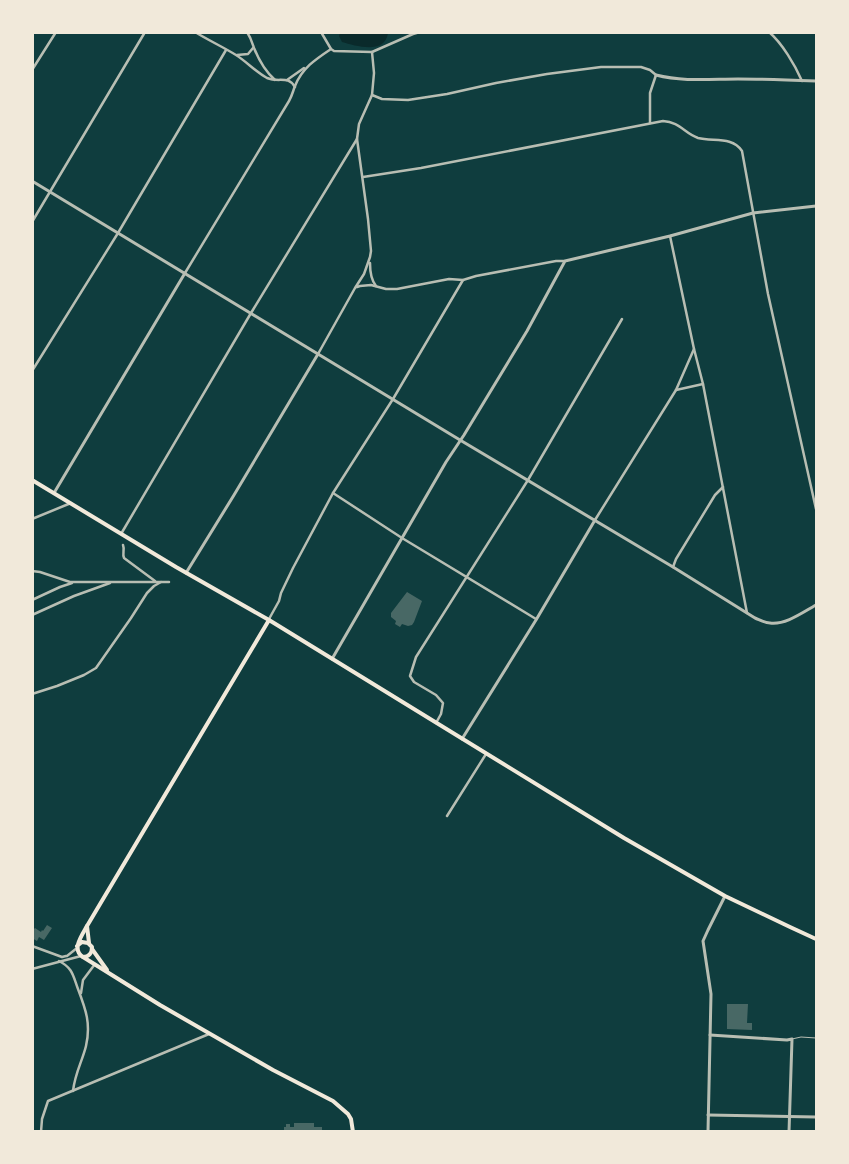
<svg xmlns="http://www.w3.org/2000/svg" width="849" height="1164" font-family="'Source Sans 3',sans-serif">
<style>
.water{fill:#0a2a2b}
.building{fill:#486865}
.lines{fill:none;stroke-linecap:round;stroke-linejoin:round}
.service{stroke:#b8beb3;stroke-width:1}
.minor{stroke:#b8beb3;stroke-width:2.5}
.tertiary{stroke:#b8beb3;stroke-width:3}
.secondary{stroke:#f1e9da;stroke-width:4}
</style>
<rect width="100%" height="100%" fill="#0f3d3e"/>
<path class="water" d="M340,33V32L388,33C385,55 356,46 342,42L339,36Z"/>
<g class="building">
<polygon points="407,592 422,601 414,622 412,625 408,626 402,624 400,627 395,624 396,621 391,617 391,613"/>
<polygon points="47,925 52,928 44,940 39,937 37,941 32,938 34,934 32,933 32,931 35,928 41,932 42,930 43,931"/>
<polygon points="727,1004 748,1004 747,1023 752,1023 752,1030 727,1029"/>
<polygon points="294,1123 314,1123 314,1127 322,1127 322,1132 284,1132 284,1127 286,1127 286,1124 290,1124 290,1127 294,1127"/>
</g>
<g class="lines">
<polyline class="service" points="792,1039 801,1037 816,1038"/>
<g class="minor">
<path d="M195,32C208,40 223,47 236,55C247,62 256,72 267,78C279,83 288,75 295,87"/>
<path d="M247,32C251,38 252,42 254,48C258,58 266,72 275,80"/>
<polyline points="321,32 331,49 334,51 372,52 413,34 420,32"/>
<path d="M769,32C782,43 795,65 802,81"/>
<polyline points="237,55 248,54 253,48"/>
<polyline points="32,70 56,32"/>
<polyline points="287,80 304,68"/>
<polyline points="372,95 382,99 408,100 447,94 496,83 547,74 601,67 641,67 650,70 656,75 650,93 650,123"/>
<path d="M363,177L421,168L663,121C680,122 684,133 698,138C713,142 732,136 742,151L768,294L816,509"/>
<polyline points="32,222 145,32"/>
<polyline points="670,236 694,349 703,384 747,613"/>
<path d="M370,263C370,271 371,280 376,286"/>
<path d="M185,273L289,101C292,96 293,91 295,86C302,68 316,59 331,49"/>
<polyline points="357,287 360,286 371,285 386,289 397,289 449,279 463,280 476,276 556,261 564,261"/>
<polyline points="318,354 355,288 364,274 370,257 371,251 368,219 357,139 359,124 372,95 374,73 372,52"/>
<polyline points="32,371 118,233 226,50"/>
<polyline points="676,390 703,384"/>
<polyline points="333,493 402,538 536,619"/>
<polyline points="32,519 71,503"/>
<polyline points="595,520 676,390 694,349"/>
<polyline points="121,534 251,313 357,139"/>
<path d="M123,545C125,550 122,554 124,558L155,581"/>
<polyline points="673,567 676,559 715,495 723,487"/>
<polyline points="32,571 40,572 70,582 169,582"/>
<polyline points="32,600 60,587 72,583"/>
<polyline points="32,615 74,596 110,583"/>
<polyline points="269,619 279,601 281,593 293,568 333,493 393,399 463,280"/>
<polyline points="32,694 57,686 84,675 96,668 131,618 147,593 154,586 161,582"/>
<polyline points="436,723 441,714 443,703 436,695 414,682 410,676 416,657 528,480 622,319"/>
<polyline points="447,816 486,754"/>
<polyline points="32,946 62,957 66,956"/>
<polyline points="67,956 77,948"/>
<path d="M59,961C73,968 73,976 78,989C86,1010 91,1024 86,1046C82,1062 75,1073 73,1091"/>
<polyline points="32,969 81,956"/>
<polyline points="81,993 83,980 95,964"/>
<polyline points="41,1132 42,1119 48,1101 209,1034"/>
</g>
<g class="tertiary">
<path d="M656,75C683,82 711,79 738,79C764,79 790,80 816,81"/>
<path d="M32,181L460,440L673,567L755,618C760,620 765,623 770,623C786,625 803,612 816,605"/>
<polyline points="54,493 185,273"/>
<polyline points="186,573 234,495 318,354"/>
<polyline points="332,659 446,462 464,435 527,331 565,261 670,236 753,213 816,206"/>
<polyline points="462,739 536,620 595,520"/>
<polyline points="710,1035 787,1040 792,1039 789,1132"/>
<polyline points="708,1115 816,1117"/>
<polyline points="708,1132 711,994 703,941 708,930 725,896"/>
</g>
<g class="secondary">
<polyline points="32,480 176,567 269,620 624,838 725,896 790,927 816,939"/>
<polyline points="87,926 89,943"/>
<path d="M77,946L82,942L88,943L92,947C92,953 89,957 83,957C71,950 82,935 87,926L269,620"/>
<polyline points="92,949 107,970"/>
<polyline points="83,957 160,1005 273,1070 333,1101 348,1114 351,1119 353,1132"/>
</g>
</g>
<rect width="849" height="1164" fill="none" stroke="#f1e9da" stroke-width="68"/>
</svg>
